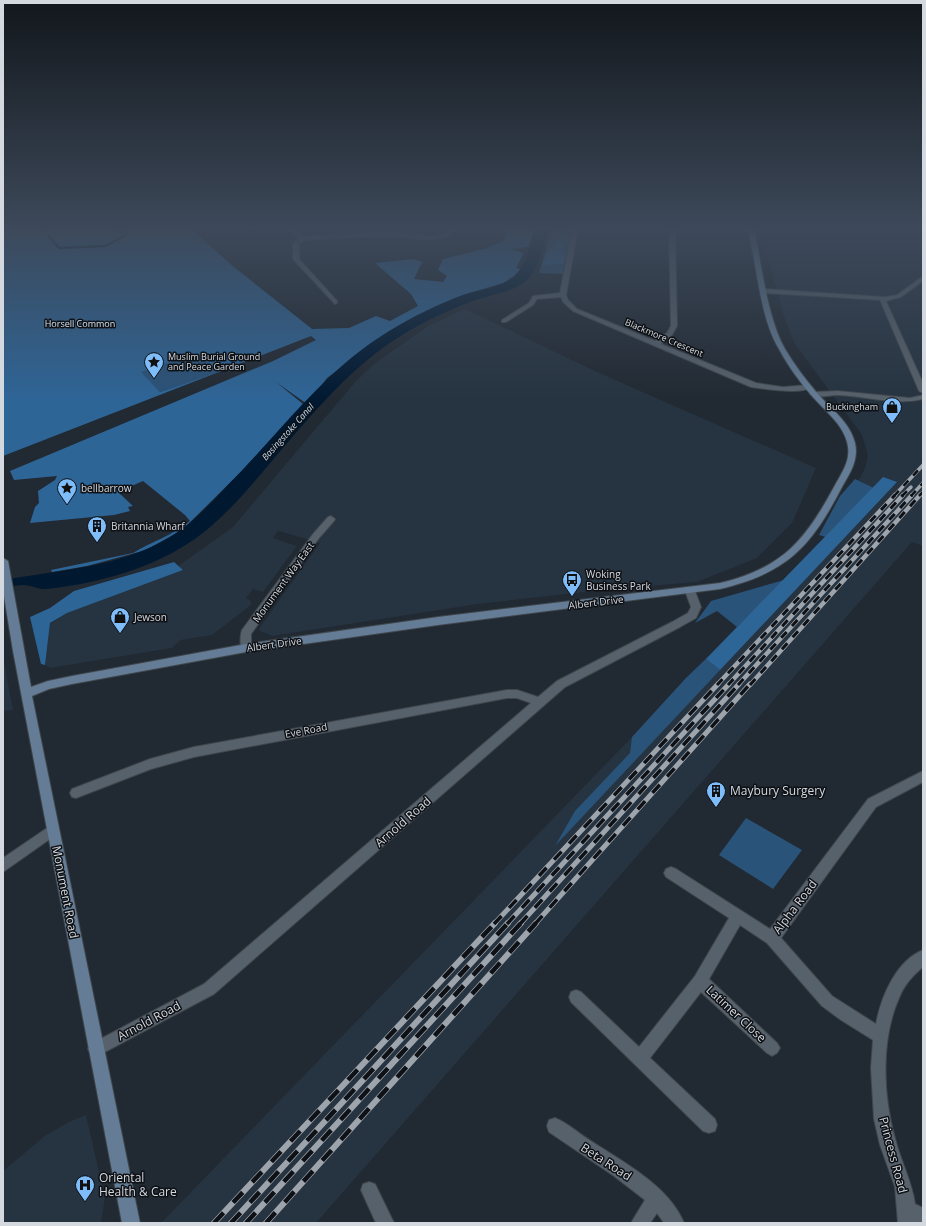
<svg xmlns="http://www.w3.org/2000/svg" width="926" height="1226" font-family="'Open Sans',sans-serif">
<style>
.built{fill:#263340}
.green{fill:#2a5379}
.forest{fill:#2e6597;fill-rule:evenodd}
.water{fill:#001931}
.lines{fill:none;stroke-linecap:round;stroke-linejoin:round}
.stream{stroke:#001931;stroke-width:2.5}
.street-casing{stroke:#3f464c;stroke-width:2}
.secondary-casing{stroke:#3f464c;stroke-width:2}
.street{fill:#57616b;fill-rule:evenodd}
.secondary{fill:#647c95;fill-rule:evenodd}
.rail-far3-casing{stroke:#9ea4ab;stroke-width:3.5}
.rail-far2-casing{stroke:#9ea4ab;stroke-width:4.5}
.rail-far1-casing{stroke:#9ea4ab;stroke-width:5}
.rail-casing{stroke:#9ea4ab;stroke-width:6}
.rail-far3{stroke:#0e1115;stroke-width:2.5;stroke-dasharray:7;stroke-linecap:butt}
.rail-far2{stroke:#0e1115;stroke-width:3;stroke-dasharray:8;stroke-linecap:butt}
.rail-far1{stroke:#0e1115;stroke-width:3.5;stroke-dasharray:11;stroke-linecap:butt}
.rail{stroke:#0e1115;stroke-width:4.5;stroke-dasharray:14;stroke-linecap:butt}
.labels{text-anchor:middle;stroke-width:3;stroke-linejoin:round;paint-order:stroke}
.far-park-label{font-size:9px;fill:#d5e3f2;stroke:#0e1115}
.far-street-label{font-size:9px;fill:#d4d9df;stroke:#0e1115}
.far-poi-label{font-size:9px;fill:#d4d9df;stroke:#0e1115;text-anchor:start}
.far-water-label{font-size:9px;font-style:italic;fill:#c0ddfa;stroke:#0e1115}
.poi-label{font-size:10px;fill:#d4d9df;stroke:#0e1115;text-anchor:start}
.street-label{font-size:10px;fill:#d4d9df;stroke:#0e1115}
.near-poi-label{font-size:12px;fill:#d4d9df;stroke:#0e1115;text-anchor:start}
.near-street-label{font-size:12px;fill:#d4d9df;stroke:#0e1115}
</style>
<rect width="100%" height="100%" fill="#212932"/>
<g class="built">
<polygon points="762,229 923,229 923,546 912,542 316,1223 161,1223 632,737 686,678 874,488 858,481 865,468 868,455 862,435 795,344 785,320 767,254"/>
<polygon points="465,309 597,372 816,468 792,523 757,558 697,582 602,590 478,604 272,636 258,630 320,543 278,531 273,538 297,546 263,592 253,589 246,598 251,601 251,605 212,635 181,640 172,648 50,668 45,665 50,624 67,613 183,570 178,566 233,527 355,382 375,363 430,325"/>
<polygon points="3,657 13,710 3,711"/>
<polygon points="86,1115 105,1198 101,1223 3,1223 3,1171 46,1135 69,1122"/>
</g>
<g class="green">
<polygon points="552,229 571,229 563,274 539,273"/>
<polygon points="198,353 219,372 160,392 140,372"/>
<polygon points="855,479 874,488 826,537 819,535 840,496"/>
<polygon points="784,580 737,627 717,611 695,623 711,601"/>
<polygon points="706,659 720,670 555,846 575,811 630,753 632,737 686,678"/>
<polygon points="746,818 802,850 773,889 719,855"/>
</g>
<g class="forest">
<path d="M3,229H191L234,267L312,329L349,328L376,316L390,321L418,306L411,294L375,263L414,259L422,262L414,279L443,282L447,276L438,270L443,259L488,248L504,240L507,229H535L528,247L511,249L524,253L516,268L520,269L514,276L503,283L463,295L433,308L388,332L327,378L307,404L276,382L303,404L244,469L182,530L146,550L87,566L52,572L51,570L133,553C151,542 173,535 190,521L185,515L143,481L118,492L133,506L128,507L130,511L114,515L30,523L35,507L39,503L38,491L55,480L57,476L14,480L10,471L273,361L316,340L311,336L3,456ZM198,353L218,372L160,392L141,372Z"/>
<path d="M563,236L569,240L561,250L566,255L563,264L542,265C547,252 551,244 563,236Z"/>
<polygon points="883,477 897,482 720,670 706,659"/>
<polygon points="174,562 183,570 67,613 50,623 45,665 41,664 30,617 50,608 74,591"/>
</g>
<path class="water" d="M535,229H548C543,245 539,268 527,280C517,291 487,296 473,301C442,312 411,328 384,347C336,382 298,431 260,475C236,503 211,531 179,549C140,572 91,584 47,589C39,590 31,585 23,585C17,585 10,587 3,588V580C59,570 121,567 170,537C192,524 208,506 225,488C273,440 314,384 368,345C388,331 410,318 432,308C442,303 452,299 463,295C480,289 506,287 518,273C527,261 530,243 535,229Z"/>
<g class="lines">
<g class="stream">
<polyline points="43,229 45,231"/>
<polyline points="116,229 122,232"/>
<polyline points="48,235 59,248 105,246 128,234"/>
</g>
<g class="street-casing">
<g id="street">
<polygon points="288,229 294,229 303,236 386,232 432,236 445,234 450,229 455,229 449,236 432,240 386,236 304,240 299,244 299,259 337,301 337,303 335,304 293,259 293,244 299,238"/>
<path d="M572,229H578L566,295L568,300L577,309L655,341L667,333L671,326L669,229H675L677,326L672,335L661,344L756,383L783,387L808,385L812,387C802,395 764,389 751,387L573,311L563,302L561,297L537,299L533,305L506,322H502V320L529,303L533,296L560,293Z"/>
<polygon points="923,276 923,281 901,297 886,301 923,383 923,393 919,391 880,300 764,293 761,291 764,289 885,297 897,295"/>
<path d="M838,391L910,398L923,395V399C895,406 866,396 837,395C830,395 816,399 810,394L814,392Z"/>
<path d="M331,516L335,519L334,521L319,538L251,634V648L250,651H242C240,646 240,635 242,630L313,534L328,517Z"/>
<polygon points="690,588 695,591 701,607 696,618 680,627 565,687 214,994 101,1054 96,1057 91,1054 88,1049 91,1044 204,984 531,703 517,698 507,698 194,757 151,769 76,798 72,797 70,793 72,789 150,759 194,747 507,690 517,690 538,697 557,681 672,622 688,613 691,607 685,591"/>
<path d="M923,771V782L876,807L781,938L832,996L876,1024C881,997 896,961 923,950V967C913,975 904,985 899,998C880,1041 883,1098 896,1142C902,1164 912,1182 915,1204L923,1208V1223H898L895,1187L880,1145L874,1119L871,1068L873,1040L841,1020L822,1006L767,943L740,925L709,979L777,1043L780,1048L777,1053L772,1056L767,1053L701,992L650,1058L715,1119L717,1125L715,1131L709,1133L703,1131L571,1002L569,997L571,992L576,990L581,992L639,1047L695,976L729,918L666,877L664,873L666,869L671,867L676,869L770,929L868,799Z"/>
<polygon points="53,824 57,826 59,830 57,834 3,872 3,858"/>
<path d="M555,1118C568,1123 579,1134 591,1141C623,1162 669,1186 684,1223H664L657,1213L650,1223H631L645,1200L614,1176L549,1132L547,1126L549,1120Z"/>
<polygon points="369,1182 375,1184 394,1223 376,1223 361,1190 363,1184"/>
</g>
</g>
<g class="secondary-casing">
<path id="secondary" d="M748,229H754C762,266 767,317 785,349C794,364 805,379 817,393C830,408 850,422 855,443C859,460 850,473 842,487C811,547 787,573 720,589L438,625L246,652L72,684L49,689L32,696L140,1223H122L13,651L3,590V558L8,561L31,687L48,681L72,676L246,644L438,617L720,583C782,568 805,541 834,487C842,472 852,460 847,442C842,423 824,410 812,396C800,382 788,366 779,349C760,318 757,266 748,229Z"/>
</g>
<use href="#street" class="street"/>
<use href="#secondary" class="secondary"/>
<g class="rail-far3-casing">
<g id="rail-far3">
<polyline points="894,496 923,465"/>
<polyline points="902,496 911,487"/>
<polyline points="911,496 923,483"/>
<polyline points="919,496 923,492"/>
</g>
</g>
<g class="rail-far2-casing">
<g id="rail-far2">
<polyline points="717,685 895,495"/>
<polyline points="728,685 903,495"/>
<polyline points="738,685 912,495"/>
<polyline points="750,685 920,495"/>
</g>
</g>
<g class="rail-far1-casing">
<g id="rail-far1">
<polyline points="494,924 718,684"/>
<polyline points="507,924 729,684"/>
<polyline points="520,924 739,684"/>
<polyline points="535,924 750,684"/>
</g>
</g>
<g class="rail-casing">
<g id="rail">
<polyline points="214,1223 495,923"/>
<polyline points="231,1223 508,923"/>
<polyline points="246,1223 521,923"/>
<polyline points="266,1223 536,923"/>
</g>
</g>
<use href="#rail-far3" class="rail-far3"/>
<use href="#rail-far2" class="rail-far2"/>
<use href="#rail-far1" class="rail-far1"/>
<use href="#rail" class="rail"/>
</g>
<linearGradient id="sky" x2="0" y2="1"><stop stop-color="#12171c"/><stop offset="0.57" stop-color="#3d495a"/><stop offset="1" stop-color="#3d495a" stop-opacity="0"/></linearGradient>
<rect width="926" height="401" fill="url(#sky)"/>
<defs>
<g id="sight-pin" transform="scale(1)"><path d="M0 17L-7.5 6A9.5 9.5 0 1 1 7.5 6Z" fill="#7fbdfa" stroke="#0e1115"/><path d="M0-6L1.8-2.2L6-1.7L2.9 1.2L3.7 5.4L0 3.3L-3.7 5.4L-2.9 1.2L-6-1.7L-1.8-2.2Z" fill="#111"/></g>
<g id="shop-pin" transform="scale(1)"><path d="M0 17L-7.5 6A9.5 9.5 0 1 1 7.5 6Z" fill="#7fbdfa" stroke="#0e1115"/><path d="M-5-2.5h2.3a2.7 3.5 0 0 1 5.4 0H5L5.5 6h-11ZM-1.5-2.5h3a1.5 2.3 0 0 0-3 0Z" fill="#111"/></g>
<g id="building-pin" transform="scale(1)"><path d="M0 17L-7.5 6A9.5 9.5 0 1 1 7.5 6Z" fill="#7fbdfa" stroke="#0e1115"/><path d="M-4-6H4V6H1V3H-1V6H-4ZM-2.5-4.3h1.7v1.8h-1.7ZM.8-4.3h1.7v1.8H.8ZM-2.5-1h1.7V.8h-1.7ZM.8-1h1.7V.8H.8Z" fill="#111"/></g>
<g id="bus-pin" transform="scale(1)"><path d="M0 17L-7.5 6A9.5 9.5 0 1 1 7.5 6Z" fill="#7fbdfa" stroke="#0e1115"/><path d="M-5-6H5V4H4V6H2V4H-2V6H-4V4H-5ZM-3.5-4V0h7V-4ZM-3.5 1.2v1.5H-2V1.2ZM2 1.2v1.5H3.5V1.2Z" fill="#111"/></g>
<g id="hospital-pin" transform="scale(1)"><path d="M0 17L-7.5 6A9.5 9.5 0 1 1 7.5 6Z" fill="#7fbdfa" stroke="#0e1115"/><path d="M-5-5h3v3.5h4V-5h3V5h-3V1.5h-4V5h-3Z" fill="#111"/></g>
</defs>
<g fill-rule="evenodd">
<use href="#sight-pin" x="154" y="362"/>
<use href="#shop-pin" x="892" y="407"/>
<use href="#sight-pin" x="67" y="488"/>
<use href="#building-pin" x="97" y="526"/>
<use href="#bus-pin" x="572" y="580"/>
<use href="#shop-pin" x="120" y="617"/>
<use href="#building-pin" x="716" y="791"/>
<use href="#hospital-pin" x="85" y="1185"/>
</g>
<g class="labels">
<g class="far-park-label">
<text x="80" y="327">Horsell Common</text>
</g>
<g class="far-street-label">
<text transform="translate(664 338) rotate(23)" y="3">Blackmore Crescent</text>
</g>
<g class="far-poi-label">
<text x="168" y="360">Muslim Burial Ground<tspan x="168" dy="10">and Peace Garden</tspan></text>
<text x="878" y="410" text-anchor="end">Buckingham</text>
</g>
<g class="far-water-label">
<text transform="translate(288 432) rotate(-48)" y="3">Basingstoke Canal</text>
</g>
<g class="poi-label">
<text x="81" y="492">bellbarrow</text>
<text x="111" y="530">Britannia Wharf</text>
<text x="586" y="578">Woking<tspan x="586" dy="12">Business Park</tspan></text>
<text x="134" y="621">Jewson</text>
</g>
<g class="street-label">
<text transform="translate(283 582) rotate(-54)" y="4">Monument Way East</text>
<text transform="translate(596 602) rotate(-7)" y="4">Albert Drive</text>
<text transform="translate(274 644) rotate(-8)" y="4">Albert Drive</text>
<text transform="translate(306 730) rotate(-11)" y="4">Eve Road</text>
</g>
<g class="near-poi-label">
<text x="730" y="795">Maybury Surgery</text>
<text x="99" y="1182">Oriental<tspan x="99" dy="14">Health &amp; Care</tspan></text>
</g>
<g class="near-street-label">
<text transform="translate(403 822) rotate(-41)" y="4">Arnold Road</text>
<text transform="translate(65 892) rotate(79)" y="4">Monument Road</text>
<text transform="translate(795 907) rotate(-53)" y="4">Alpha Road</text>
<text transform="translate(736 1014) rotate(43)" y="4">Latimer Close</text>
<text transform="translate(149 1021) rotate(-28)" y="4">Arnold Road</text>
<text transform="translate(893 1155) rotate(75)" y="4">Princess Road</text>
<text transform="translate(606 1162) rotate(33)" y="4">Beta Road</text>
</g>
</g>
<rect width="926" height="1226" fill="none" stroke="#d4d9df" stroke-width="8"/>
</svg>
